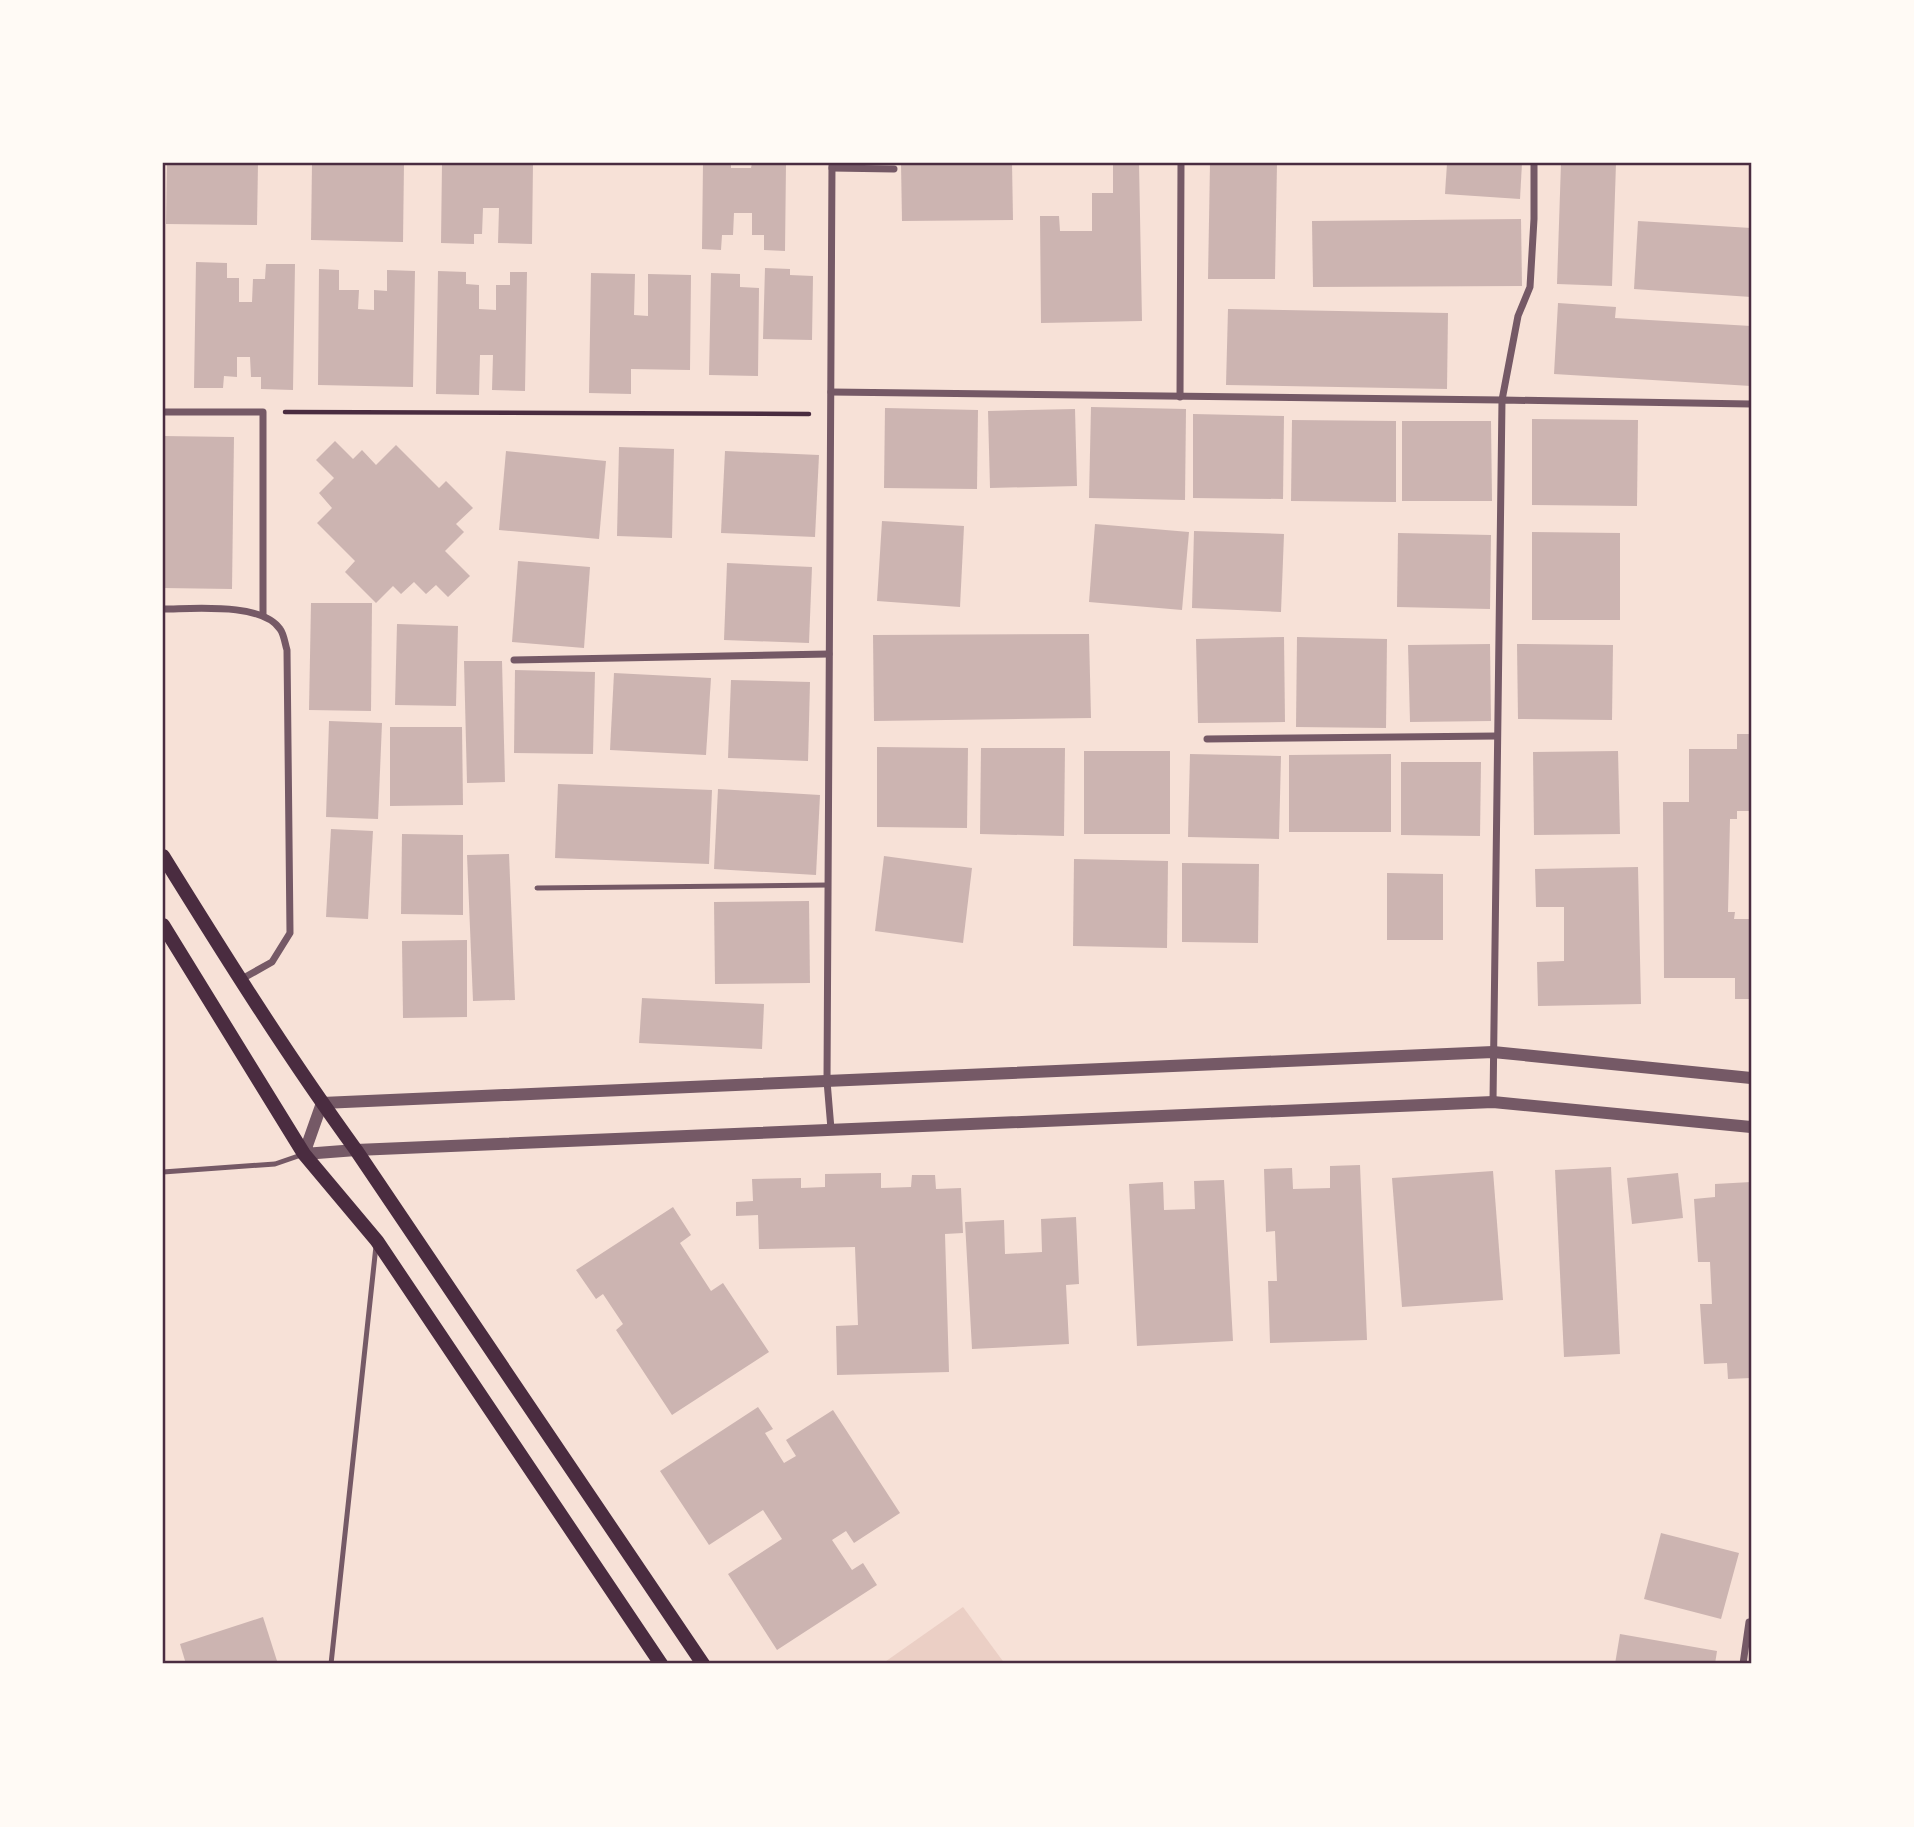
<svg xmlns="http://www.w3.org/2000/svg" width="1914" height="1827" font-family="'Public Sans',sans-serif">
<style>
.green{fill:#ebcfc5}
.building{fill:#ccb4b1}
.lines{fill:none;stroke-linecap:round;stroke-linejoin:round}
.path{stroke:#4a2c40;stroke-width:4.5}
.service{stroke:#755966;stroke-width:5}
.minor{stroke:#755966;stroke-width:7}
.tertiary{stroke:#755966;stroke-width:12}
.secondary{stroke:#4a2c40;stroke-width:14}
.neatline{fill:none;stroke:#4a2c40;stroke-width:2.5}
</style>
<rect width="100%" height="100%" fill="#f7e1d7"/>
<polygon class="green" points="963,1607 1005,1664 882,1664"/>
<g class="building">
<polygon points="167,163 258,163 257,225 166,224"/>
<polygon points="312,163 404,163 403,242 311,240"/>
<polygon points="442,163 533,163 532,244 498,243 499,208 483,208 482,234 474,234 474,244 441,243"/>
<polygon points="703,163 731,163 731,168 751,168 752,163 786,163 785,251 764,250 764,235 752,235 752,213 734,213 733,235 722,235 721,250 702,249"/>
<polygon points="901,163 1012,163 1013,220 902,221"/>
<polygon points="1113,163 1139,163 1142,321 1041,323 1040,216 1059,216 1060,231 1092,231 1092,193 1113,193"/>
<polygon points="1210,163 1277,163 1275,279 1208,279"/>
<polygon points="1447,163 1522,163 1520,199 1445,194"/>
<polygon points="1561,163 1616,163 1612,286 1557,284"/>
<polygon points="1521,219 1522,286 1313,287 1312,221"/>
<polygon points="1638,221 1751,228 1751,297 1634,289"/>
<polygon points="196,262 227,263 227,278 239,278 239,302 252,302 253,279 265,279 266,264 295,264 293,390 261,389 261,377 251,377 250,357 237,357 237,377 224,376 223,388 194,388"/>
<polygon points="765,268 790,269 790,275 813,276 812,340 763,339"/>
<polygon points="319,269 339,270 339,290 359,290 358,309 374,310 374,290 387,291 387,270 415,271 413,387 318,385"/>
<polygon points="438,271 466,272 466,284 479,285 479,309 496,310 496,285 510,285 510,272 527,272 525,391 492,390 493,355 480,355 479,395 436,394"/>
<polygon points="591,273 635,274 634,315 648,316 648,274 691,275 690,370 631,369 631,394 589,393"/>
<polygon points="711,273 740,274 740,287 759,288 758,376 709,375"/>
<polygon points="1558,303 1616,307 1615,318 1751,326 1751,386 1554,374"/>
<polygon points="1228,309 1448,313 1447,389 1226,385"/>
<polygon points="1091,407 1186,409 1185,500 1089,498"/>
<polygon points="885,408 978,410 977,489 884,488"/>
<polygon points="1075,409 1077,486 990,488 988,411"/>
<polygon points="1193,414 1284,416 1283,499 1193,498"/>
<polygon points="1532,419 1638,420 1637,506 1532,505"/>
<polygon points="1292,420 1396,421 1396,502 1291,501"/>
<polygon points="1402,421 1491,421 1492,501 1402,501"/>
<polygon points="163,436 234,437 232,589 163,588"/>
<polygon points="335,441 353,459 362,450 376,465 396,445 439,488 446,481 473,508 456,524 464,532 445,551 470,576 448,597 436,585 426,594 414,582 401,594 393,586 376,603 345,572 355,561 317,523 332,508 319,493 334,478 316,460"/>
<polygon points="619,447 674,449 672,538 617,536"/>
<polygon points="506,451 606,461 599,539 499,530"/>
<polygon points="725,451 819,455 815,537 721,533"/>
<polygon points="882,521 964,526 960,607 877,601"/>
<polygon points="1095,524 1189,532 1182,610 1089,602"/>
<polygon points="1194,531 1284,534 1281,612 1192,608"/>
<polygon points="1532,532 1620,533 1620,620 1532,620"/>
<polygon points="1398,533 1491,535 1490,609 1397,607"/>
<polygon points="518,561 590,567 584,648 512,642"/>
<polygon points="727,563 812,567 809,643 724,640"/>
<polygon points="311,603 372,603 371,711 309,710"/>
<polygon points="397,624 458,626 456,706 395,705"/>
<polygon points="1089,634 1091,718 874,721 873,635"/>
<polygon points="1284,637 1285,722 1198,723 1196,639"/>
<polygon points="1297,637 1387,639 1386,728 1296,727"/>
<polygon points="1490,644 1491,721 1410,722 1408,645"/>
<polygon points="1517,644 1613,645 1612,720 1518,719"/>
<polygon points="464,661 502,661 505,782 467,783"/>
<polygon points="515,670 595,672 593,754 514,753"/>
<polygon points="614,673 711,678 706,755 610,750"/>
<polygon points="731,680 810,682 808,761 728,758"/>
<polygon points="329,721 382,723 378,819 326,817"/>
<polygon points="390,727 462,727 463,805 390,806"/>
<polygon points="1737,734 1751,734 1751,798 1749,798 1749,811 1737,811 1737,819 1730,819 1728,912 1735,912 1734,919 1749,919 1749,931 1751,931 1751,999 1735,999 1735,978 1664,978 1663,802 1689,802 1689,749 1737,749"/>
<polygon points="877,747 968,748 967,828 877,827"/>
<polygon points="981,748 1065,748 1064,836 980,834"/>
<rect x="1084" y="751" width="86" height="83"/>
<polygon points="1618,751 1620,834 1534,835 1533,752"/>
<polygon points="1190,754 1281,756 1279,839 1188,837"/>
<polygon points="1391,754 1391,832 1289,832 1289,755"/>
<polygon points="1401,762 1481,762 1480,836 1401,835"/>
<polygon points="558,784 712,790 709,864 555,858"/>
<polygon points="718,789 820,795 816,875 714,869"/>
<polygon points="331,829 373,831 368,919 326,917"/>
<polygon points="402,834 463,835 463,915 401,914"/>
<polygon points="509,854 515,1000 473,1001 467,855"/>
<polygon points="884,856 972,868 963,943 875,931"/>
<polygon points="1074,859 1168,861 1167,948 1073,946"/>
<polygon points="1182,863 1259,864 1258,943 1182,942"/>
<polygon points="1638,867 1641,1004 1538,1006 1537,962 1564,961 1564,907 1536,907 1535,869"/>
<polygon points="1387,873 1443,874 1443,940 1387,940"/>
<polygon points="809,901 810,983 715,984 714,902"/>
<polygon points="467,940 467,1017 403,1018 402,941"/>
<polygon points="642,998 764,1004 762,1049 639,1043"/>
<polygon points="1360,1165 1367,1340 1270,1343 1268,1281 1277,1281 1275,1231 1266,1232 1264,1169 1292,1168 1293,1189 1330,1188 1330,1166"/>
<polygon points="1611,1167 1620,1354 1564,1357 1555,1170"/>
<polygon points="1493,1171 1503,1300 1402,1307 1392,1178"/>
<polygon points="881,1173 881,1188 911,1187 912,1175 935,1175 936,1189 961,1188 963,1233 945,1234 949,1372 837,1375 836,1326 858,1325 855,1247 759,1249 758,1215 736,1216 736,1202 753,1201 752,1179 801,1178 801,1188 825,1187 825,1174"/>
<polygon points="1678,1173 1683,1218 1632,1224 1627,1178"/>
<polygon points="1224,1180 1233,1341 1137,1346 1129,1184 1163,1182 1164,1210 1195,1209 1194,1181"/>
<polygon points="1751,1182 1751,1378 1728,1379 1727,1363 1704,1364 1700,1304 1712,1304 1710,1262 1698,1262 1694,1199 1715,1197 1715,1184"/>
<polygon points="673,1207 691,1235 680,1243 711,1291 723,1283 769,1352 672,1415 616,1330 623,1324 603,1294 596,1299 576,1270"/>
<polygon points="1076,1217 1079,1284 1066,1285 1069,1344 972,1349 965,1222 1004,1220 1005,1254 1042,1252 1041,1219"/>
<polygon points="758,1407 773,1429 765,1433 784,1463 796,1456 786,1440 833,1410 900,1513 854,1543 846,1531 832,1540 852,1570 863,1563 877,1585 777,1650 728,1574 782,1539 763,1510 709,1545 660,1471"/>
<polygon points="1661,1533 1739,1553 1721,1619 1644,1599"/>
<polygon points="263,1617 278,1664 186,1664 180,1644"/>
<polygon points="1620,1634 1717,1651 1715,1664 1615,1664"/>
</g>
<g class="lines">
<g class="path">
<polyline points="285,412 809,414"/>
<polyline points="163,1663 163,1664"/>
</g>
<g class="service">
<polyline points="537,888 828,885"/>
<polyline points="163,1172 275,1164 304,1154"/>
<polyline points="331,1664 376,1246"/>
</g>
<g class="minor">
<polyline points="832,168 894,169"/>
<polyline points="831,392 1502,400 1518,316 1530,287 1534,219 1534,163"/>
<polyline points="1180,397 1181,163"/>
<polyline points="163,412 263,412 263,615"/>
<path d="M163,609C192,609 262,602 280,629C284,634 285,644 287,650L290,933L272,962L240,980"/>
<polyline points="514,660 829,654"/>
<polyline points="1207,739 1497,736"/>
<polyline points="1493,1102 1502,400 1751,404"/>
<polyline points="831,1129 827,1081 832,163"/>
<polyline points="1743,1664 1749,1622 1751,1622"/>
</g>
<polyline class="tertiary" points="1751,1078 1493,1052 322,1103 304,1154 356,1150 1493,1102 1751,1127"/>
<g class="secondary">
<path d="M163,856C225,956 287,1055 356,1150L703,1664"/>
<polyline points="163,925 304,1154 377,1241 661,1664"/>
</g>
</g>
<rect width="1914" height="1827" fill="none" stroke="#fffaf5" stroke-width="329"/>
<rect x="164" y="164" width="1586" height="1498" class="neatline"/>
</svg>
